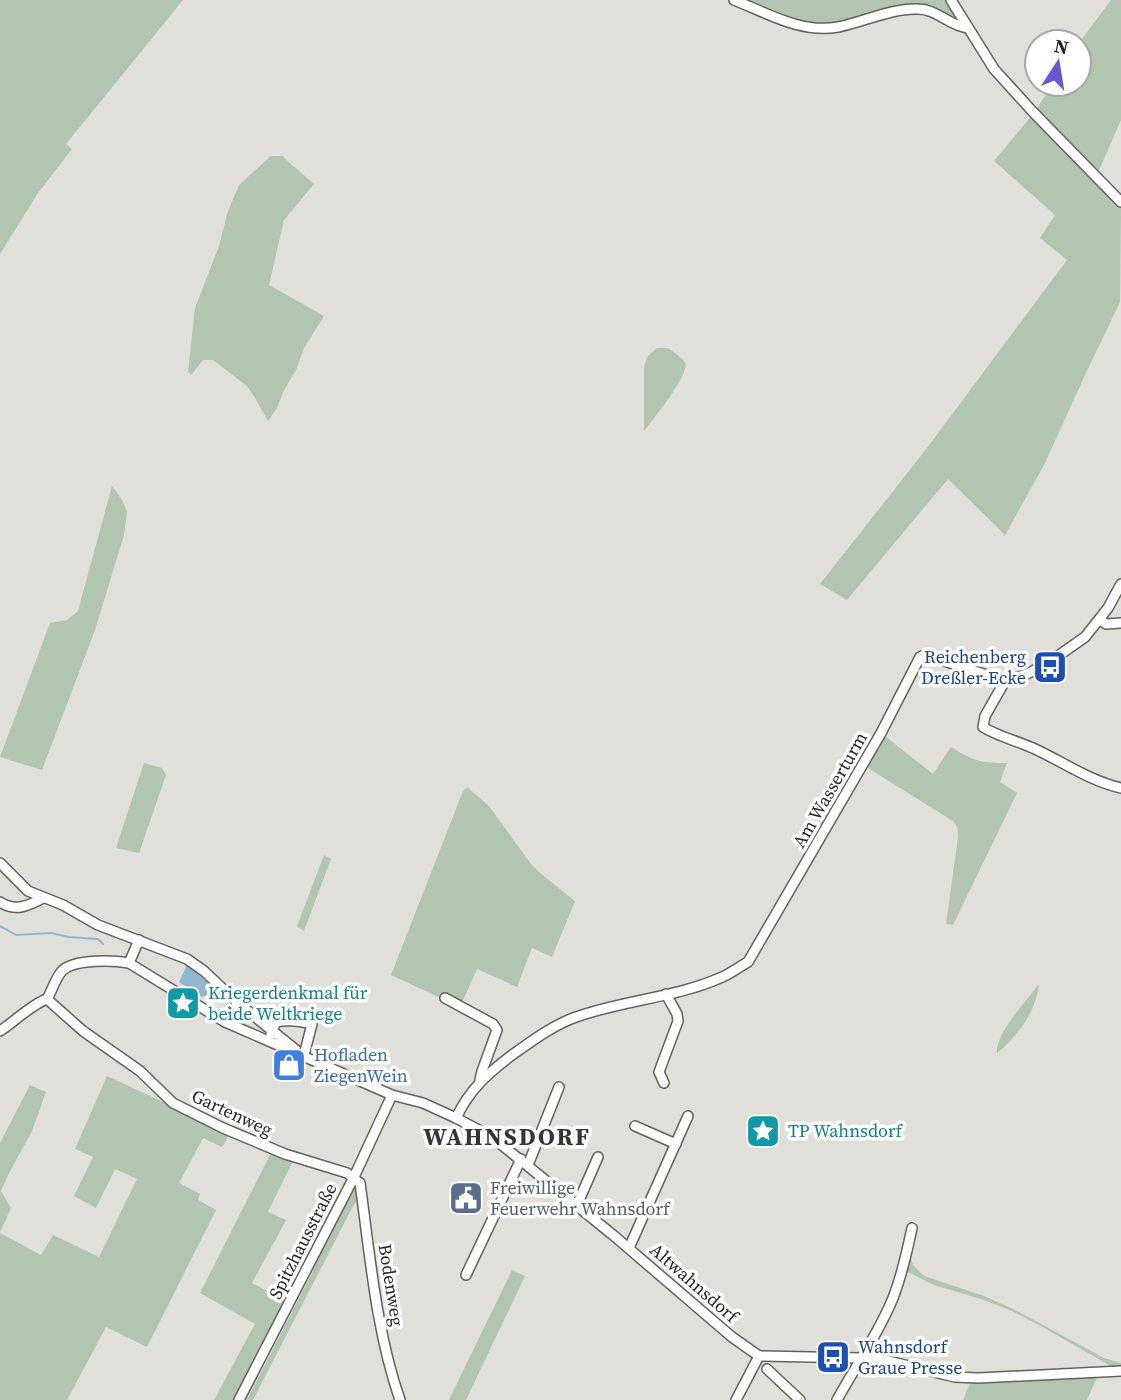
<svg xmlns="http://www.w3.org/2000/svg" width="1121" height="1400" font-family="'Source Serif 4',serif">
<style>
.green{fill:#b1c5b1}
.water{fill:#93b6d1}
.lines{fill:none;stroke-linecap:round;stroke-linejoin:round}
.stream{stroke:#93b6d1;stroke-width:2}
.minor-casing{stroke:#64625d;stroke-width:12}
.minor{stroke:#fff;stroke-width:9}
.labels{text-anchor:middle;stroke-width:7;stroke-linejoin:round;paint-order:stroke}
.transit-label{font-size:18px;fill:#164399;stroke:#fff;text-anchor:end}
.street-label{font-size:18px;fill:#262523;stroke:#fff}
.culture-label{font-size:18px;fill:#0d838f;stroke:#fff;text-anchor:start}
.shop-label{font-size:18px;fill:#366cbe;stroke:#fff;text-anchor:start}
.service-label{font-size:18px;fill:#4e5e75;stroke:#fff;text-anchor:start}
.district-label{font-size:24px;font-weight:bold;letter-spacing:2px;fill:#363430;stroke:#fff}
</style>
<rect width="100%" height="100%" fill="#e1dfd9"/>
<g class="green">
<polygon points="0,0 183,0 66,144 72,149 38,193 0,254"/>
<path d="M745,0H946L955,18C945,13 936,6 925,4C890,0 857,23 823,24C799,25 767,8 745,0Z"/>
<polygon points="1111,0 1121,0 1121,120 1096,177 1121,202 1120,302 1085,375 1044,465 1005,535 948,479 847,600 820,584 927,448 1067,260 1040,238 1055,215 994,161 1034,113 1053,84 1079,84 1079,43"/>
<polygon points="271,156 282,156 314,184 284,220 269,285 324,316 304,348 296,370 284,390 277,408 268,421 255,398 247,386 213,360 203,360 191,375 188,372 195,308 219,246 228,211 239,185"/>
<path d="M657,348H668C673,352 682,357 685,363C690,374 652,421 644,431V366L648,356Z"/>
<polygon points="112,486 122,500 127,512 124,535 95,630 42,770 0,757 50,623 67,620 78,611"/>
<path d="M881,733L933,774L951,747C974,761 980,763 1007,763L1000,782L1017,793L953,925L946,924L958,837L957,827L953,821L863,765Z"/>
<polygon points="144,763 162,768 166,775 139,853 116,848"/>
<polygon points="467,787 489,806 531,864 540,873 575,901 552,957 532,948 517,987 477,969 460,1007 391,975 463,791"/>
<polygon points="324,855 331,859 304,931 297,926"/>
<path d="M1039,984C1036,1012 1018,1036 997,1053C995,1034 1027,1000 1039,984Z"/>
<polygon points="107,1076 230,1133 222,1147 203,1138 179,1183 200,1194 198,1200 216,1210 147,1347 106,1327 67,1400 0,1400 0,1233 41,1255 53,1235 99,1257 137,1179 115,1169 96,1208 74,1196 93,1157 75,1149"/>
<polygon points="30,1085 46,1092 32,1131 8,1175 1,1191 11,1208 0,1232 0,1143"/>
<polygon points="271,1153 293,1161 268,1212 286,1220 252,1283 284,1300 234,1400 214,1400 255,1324 200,1293"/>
<polygon points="356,1182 360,1197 353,1206 253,1400 247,1400 313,1271 311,1266"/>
<polygon points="907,1231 914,1233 910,1255 913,1265 924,1276 984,1296 1013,1309 1104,1358 1121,1363 1121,1374 1109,1365 1039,1325 1012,1311 984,1300 934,1285 900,1268"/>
<polygon points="512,1270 525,1276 466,1400 449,1400"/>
<polygon points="1098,1375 1087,1400 963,1400 971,1381"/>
</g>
<polygon class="water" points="187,965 215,988 210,994 202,997 179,982"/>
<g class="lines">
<polyline class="stream" points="0,926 16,935 51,933 69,937 98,939 103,944"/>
<g class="minor-casing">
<g id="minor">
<path d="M734,0C767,13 802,34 838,27C864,22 891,8 918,9C937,9 949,26 968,28"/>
<polyline points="951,0 994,69 1032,111 1121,202"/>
<path d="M1121,584L1108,608L1085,637L1048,663L1027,674L1005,681L985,716L983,727C999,737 1018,741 1035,749C1063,762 1090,781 1121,788"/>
<polyline points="1100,620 1106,624 1121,623"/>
<polyline points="0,863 28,891 63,905 98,925 187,959 204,971 238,1003 296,1050"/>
<path d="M0,902C16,912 28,906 43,898"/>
<polyline points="129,963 139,940"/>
<polyline points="445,998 493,1024 497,1030 482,1071 480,1080"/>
<path d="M47,999C52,991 56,976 63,970C76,959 113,960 129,963L225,1022L392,1095L423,1103L456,1118L492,1137L613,1235L732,1337L759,1356"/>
<path d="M47,999L83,1031L140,1071L173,1103L223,1128L285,1154L347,1173L360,1183C370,1255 376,1331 400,1400"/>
<polyline points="225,1022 238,1003"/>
<path d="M0,1031C14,1022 32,1004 47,999"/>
<path d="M271,1034L276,1022C289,1019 300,1021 312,1024L304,1055"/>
<polyline points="664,1083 659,1072 678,1021 677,1014 666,994"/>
<path d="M456,1118C470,1089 487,1074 512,1055C532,1041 553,1025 576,1017C623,1000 674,998 720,978C730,974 739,967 748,962L881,733L920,657L924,655L929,656L1005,681"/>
<polyline points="635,1126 676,1144"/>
<polyline points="528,1165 559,1087"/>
<polyline points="577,1205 598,1157"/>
<polyline points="629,1248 688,1116"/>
<polyline points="466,1275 521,1159"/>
<polyline points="759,1356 860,1358 888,1361 955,1377 978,1378 1121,1371"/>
<polyline points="767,1369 800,1400"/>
<polyline points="239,1400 354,1177 392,1095"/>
<polyline points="736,1400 759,1356"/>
<path d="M837,1400C855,1367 879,1333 893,1298C902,1275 907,1252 912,1228"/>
</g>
</g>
<use href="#minor" class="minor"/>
</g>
<defs>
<g id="bus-square" transform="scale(1.75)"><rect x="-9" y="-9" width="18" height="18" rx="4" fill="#1a4fb4" stroke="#fff"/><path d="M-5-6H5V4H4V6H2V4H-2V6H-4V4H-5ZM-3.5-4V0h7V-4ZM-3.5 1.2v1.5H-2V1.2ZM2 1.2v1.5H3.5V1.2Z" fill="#fff"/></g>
<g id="sight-square" transform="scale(1.75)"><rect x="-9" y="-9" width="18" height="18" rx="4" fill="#0f9aa8" stroke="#fff"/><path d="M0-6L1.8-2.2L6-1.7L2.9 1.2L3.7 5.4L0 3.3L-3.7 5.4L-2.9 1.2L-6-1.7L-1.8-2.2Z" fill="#fff"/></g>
<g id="shop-square" transform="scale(1.75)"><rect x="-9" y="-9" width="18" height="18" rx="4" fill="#3f7fe0" stroke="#fff"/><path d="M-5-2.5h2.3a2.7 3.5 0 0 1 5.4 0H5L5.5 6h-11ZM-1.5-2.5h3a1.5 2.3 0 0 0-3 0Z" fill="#fff"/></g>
<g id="civic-square" transform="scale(1.75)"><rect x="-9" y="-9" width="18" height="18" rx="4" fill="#5c6f8a" stroke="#fff"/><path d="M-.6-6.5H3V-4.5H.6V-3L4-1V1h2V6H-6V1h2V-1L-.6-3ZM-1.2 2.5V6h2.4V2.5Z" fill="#fff"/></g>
</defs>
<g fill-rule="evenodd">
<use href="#bus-square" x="1050" y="667"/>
<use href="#sight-square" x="183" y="1003"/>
<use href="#shop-square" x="289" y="1065"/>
<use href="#sight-square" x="763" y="1131"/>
<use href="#civic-square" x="466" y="1198"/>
<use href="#bus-square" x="833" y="1357"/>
</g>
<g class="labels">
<g class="transit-label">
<text x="1026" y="663">Reichenberg<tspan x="1026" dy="21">Dreßler-Ecke</tspan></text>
<text x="858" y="1353" text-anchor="start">Wahnsdorf<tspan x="858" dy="21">Graue Presse</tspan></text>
</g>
<g class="street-label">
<text transform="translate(830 790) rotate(-60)" y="6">Am Wasserturm</text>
<text transform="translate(232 1113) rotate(25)" y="6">Gartenweg</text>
<text transform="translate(303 1241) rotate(-63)" y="6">Spitzhausstraße</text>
<text transform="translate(694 1283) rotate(41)" y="6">Altwahnsdorf</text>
<text transform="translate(391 1285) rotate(81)" y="6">Bodenweg</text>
</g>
<g class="culture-label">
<text x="208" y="999">Kriegerdenkmal für<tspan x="208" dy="21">beide Weltkriege</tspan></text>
<text x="788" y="1137">TP Wahnsdorf</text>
</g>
<g class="shop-label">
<text x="314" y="1061">Hofladen<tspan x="314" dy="21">ZiegenWein</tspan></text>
</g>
<g class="service-label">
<text x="490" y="1194">Freiwillige<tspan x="490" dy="21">Feuerwehr Wahnsdorf</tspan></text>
</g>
<g class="district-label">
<text x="507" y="1145">WAHNSDORF</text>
</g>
</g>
<g transform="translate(1058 63) rotate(12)"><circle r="33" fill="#ffffff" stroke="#a8a8a7" stroke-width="2"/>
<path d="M0-5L12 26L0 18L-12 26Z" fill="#6a56cf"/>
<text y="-10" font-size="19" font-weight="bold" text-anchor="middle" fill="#262523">N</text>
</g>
</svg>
